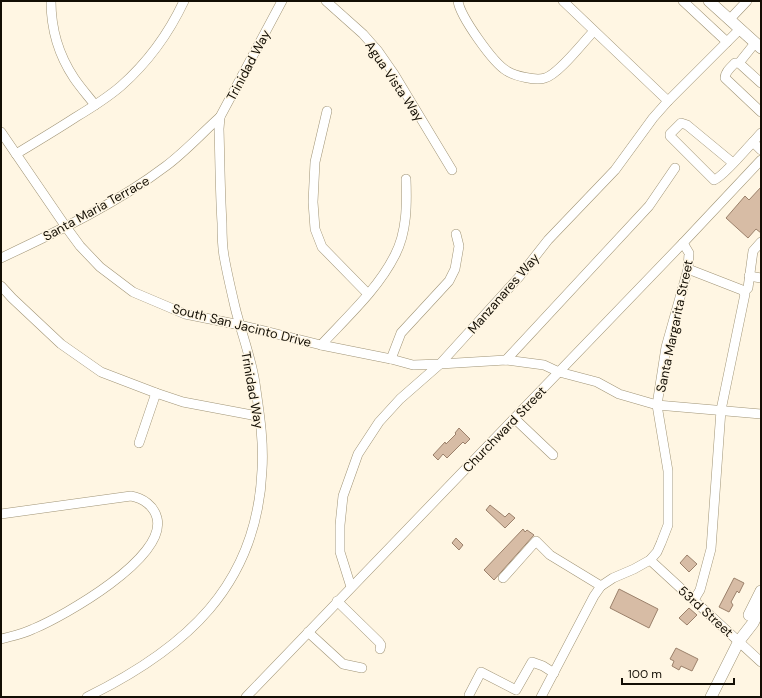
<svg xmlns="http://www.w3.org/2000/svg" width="762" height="698" font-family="'DM Sans',sans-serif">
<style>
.building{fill:#d7bca5;stroke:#9b816b}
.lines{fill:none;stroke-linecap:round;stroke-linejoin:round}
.minor-casing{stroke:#a09476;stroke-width:10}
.major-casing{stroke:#a09476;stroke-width:12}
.minor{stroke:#fff;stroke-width:9}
.major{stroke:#fff;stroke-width:11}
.labels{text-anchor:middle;stroke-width:3;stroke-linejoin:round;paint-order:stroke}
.street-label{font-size:13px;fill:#130e04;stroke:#fff6e3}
</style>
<rect width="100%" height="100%" fill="#fff6e3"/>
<g class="building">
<polygon points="761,187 761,233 756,229 748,238 726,218 745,196 749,200"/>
<polygon points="459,428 470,439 465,444 463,442 447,458 443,454 438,460 433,455 445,442 446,444 456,434 455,433"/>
<polygon points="490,505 505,517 509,513 515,518 505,528 486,510"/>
<polygon points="523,529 525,532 527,530 534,535 494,580 484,570"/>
<polygon points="456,538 463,545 459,550 452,543"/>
<polygon points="687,555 697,564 689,572 680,563"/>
<polygon points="734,578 744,583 739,593 737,591 731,602 733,605 729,612 719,607"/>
<polygon points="619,589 658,609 649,628 610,608"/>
<polygon points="689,608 697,615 687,625 679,618"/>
<polygon points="676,648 698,659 692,671 681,666 679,670 672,666 674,661 670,659"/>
</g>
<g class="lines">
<g class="minor-casing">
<g id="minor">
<path d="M51,1C51,29 58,54 74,78C80,87 88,96 95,105"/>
<polyline points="326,1 363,34 378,51 394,74 452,170"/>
<path d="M458,1C460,16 493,63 507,71C515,76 536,81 545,78C559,74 583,42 594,31"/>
<polyline points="563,1 668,101"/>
<polyline points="683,1 727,42"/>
<polyline points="729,20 747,1"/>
<path d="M755,43L739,63H735C731,67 725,72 725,78L761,112"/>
<polyline points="739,63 761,83"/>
<polyline points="327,111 315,162 313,202 315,229 322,247 368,294"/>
<polyline points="1,132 66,227 80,246 100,267 133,292 185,314 240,325 321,345 391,359 413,365 440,364 506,360 544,365 559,372 597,382 619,394 657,405 761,414"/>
<polyline points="761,133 753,142 761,150"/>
<path d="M16,154C36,142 56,130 76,117C91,108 107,98 121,86C147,63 169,33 184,1"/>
<path d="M733,163L687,125L681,123L670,134V136L714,180C723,177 745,150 753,142"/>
<path d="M1,258C58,231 116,204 166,166C186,151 202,133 220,117"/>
<polyline points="688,269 742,290 745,294 721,410 711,549 700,590 694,600"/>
<polyline points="749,276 761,278"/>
<polyline points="1,286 12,298 61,344 101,372 156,393 183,402 252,415 259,418"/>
<polyline points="744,292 748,288 753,251 761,242"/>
<path d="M321,345C347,317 378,289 395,255C407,232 407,204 406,179"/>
<polyline points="391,359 401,333 449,281 455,269 459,246 456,234"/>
<polyline points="506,360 649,206 675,168"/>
<polyline points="514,418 553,455"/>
<polyline points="139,443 156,393"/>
<path d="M1,514L131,496C143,498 154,506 157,518C167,558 64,616 33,629C23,634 12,636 1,639"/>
<polyline points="650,560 761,662"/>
<polyline points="503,578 536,541 550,555 601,586"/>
<polyline points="351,587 340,552 340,525 343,496 358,454 379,422 400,399 440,364 519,277 548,240 615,170 653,118 668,101 740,29"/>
<polyline points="337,601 379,642 381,645 380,649"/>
<polyline points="308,632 343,664 362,668"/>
<polyline points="469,695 481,672 516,690 532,662 543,666 554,673"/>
<path d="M87,697C185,649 257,586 262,470C264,441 259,411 255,383C251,357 241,332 235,307C231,290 227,273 224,256C222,245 222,234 222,223C220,192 220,160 219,129L220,117L282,1"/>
<polyline points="246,697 683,243 761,160"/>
<polyline points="541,697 594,596 601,586 613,578 634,569 650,560 657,552 661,543 668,525 668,471 657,405 666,347 688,269 689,253 683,243"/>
</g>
</g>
<g class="major-casing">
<g id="major">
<polyline points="709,1 761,48"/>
<polyline points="749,615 761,591"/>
<polyline points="711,697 739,641 753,623 761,607"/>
</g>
</g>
<use href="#minor" class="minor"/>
<use href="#major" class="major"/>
</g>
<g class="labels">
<g class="street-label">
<text transform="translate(248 65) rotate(-62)" y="5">Trinidad Way</text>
<text transform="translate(395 81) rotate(56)" y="5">Agua Vista Way</text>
<text transform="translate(96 208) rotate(-29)" y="5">Santa Maria Terrace</text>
<text transform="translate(503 293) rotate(-49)" y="5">Manzanares Way</text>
<text transform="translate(242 325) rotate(14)" y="5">South San Jacinto Drive</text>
<text transform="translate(674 326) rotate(-78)" y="5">Santa Margarita Street</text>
<text transform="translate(253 390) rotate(80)" y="5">Trinidad Way</text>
<text transform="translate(504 429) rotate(-46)" y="5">Churchward Street</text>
<text transform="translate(706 611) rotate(42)" y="5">53rd Street</text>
</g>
</g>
<rect width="762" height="698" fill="none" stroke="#130e04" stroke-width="4"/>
<path d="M622 678v6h112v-6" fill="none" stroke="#130e04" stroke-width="2"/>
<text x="628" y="678" font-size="12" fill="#130e04" stroke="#fff6e3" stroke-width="3" paint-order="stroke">100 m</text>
</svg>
